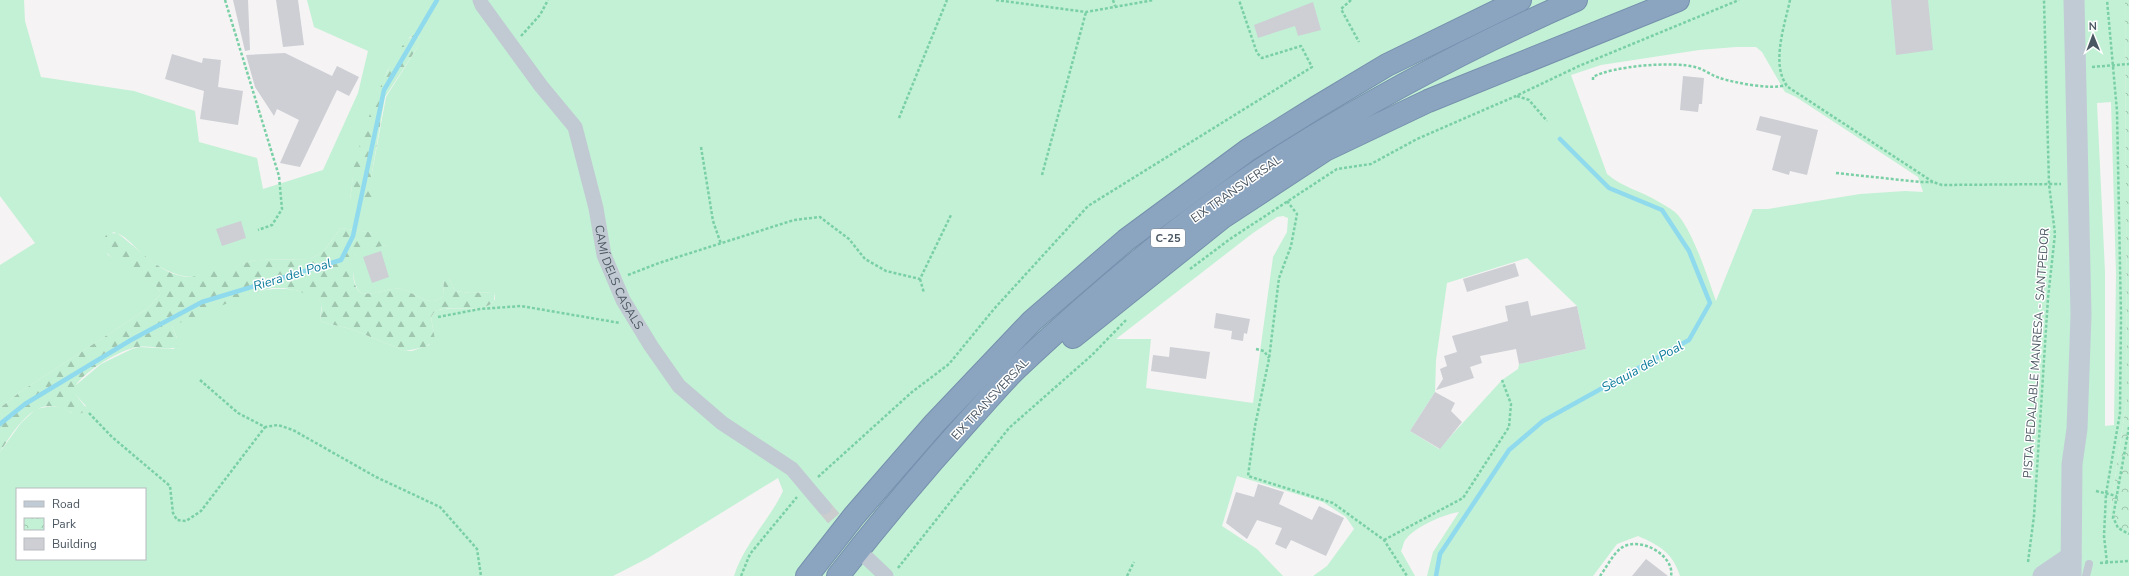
<svg xmlns="http://www.w3.org/2000/svg" width="2129" height="576" font-family="'Nunito Sans',sans-serif">
<style>
.green{fill:#c3f1d5;fill-rule:evenodd}
.forest{fill:url(#forest-firs)}
.park{fill:url(#park-crowns)}
.lines{fill:none;stroke-linecap:round;stroke-linejoin:round}
.stream{stroke:#90daee;stroke-width:4.5}
.building{fill:#cdcfd5}
.street-tunnel{stroke:#caccce;stroke-width:15;stroke-dasharray:15 8;stroke-linecap:butt}
.highway-casing{stroke:#7690ad;stroke-width:24}
.path{stroke:#7ad0a6;stroke-width:2.5;stroke-dasharray:3 2;stroke-linecap:butt}
.lane{stroke:#c1cad2;stroke-width:8}
.street{stroke:#c1cad2;stroke-width:15}
.secondary{stroke:#c1cbd6;stroke-width:21}
.highway{stroke:#8ba5c1;stroke-width:22}
.labels{text-anchor:middle;stroke-width:3;stroke-linejoin:round;paint-order:stroke}
.shield{fill:#fff;stroke:#808990;stroke-width:1}
.shield-label{font-size:11px;font-weight:bold;fill:#4a5661}
.street-label{font-size:12px;fill:#4a5661;stroke:#fff}
.water-label{font-size:13px;font-style:italic;fill:#0c7c9b;stroke:#fff}
</style>
<defs>
<pattern id="forest-firs" width="22" height="20" patternUnits="userSpaceOnUse"><rect width="22" height="20" fill="#c3f1d5"/><path d="M5 1l3.5 6h-7zM16 11l3.5 6h-7z" fill="#a0c6b0"/></pattern>
<pattern id="park-crowns" width="20" height="18" patternUnits="userSpaceOnUse"><rect width="20" height="18" fill="#c3f1d5"/><path d="M2 6a3 3 0 1 1 6 0M12 15a3 3 0 1 1 6 0" fill="none" stroke="#a0c6b0"/></pattern>
</defs>
<rect width="100%" height="100%" fill="#f5f3f3"/>
<path class="green" d="M0,0H24L25,21L41,77L134,91L195,111L199,142L257,158L263,189L323,170L358,93L368,51L314,27L307,0H2125L2127,398L2109,518L2129,541V576H1680C1673,553 1659,545 1638,536L1617,544L1593,576H1427L1433,552L1459,512C1444,514 1415,527 1406,539C1403,542 1403,548 1401,551L1415,576H1313L1327,566L1354,529L1346,517L1323,502L1237,476L1222,526L1257,549L1283,576H734C744,544 769,521 783,491L778,478L648,558L613,576H0V452L21,423L36,409L52,406L62,408L72,413L86,406L76,395V385L101,364L132,349L139,347L174,349L177,338L172,326L177,322C217,309 266,276 307,294C313,296 319,299 322,304L320,319L322,322L351,329L405,351H412L429,345L434,334L431,317L435,311C449,305 488,315 495,299L494,292L471,293L455,291L449,278H444L443,296C431,310 413,291 401,289C387,287 375,296 361,293C353,288 350,260 356,254C363,247 377,247 387,245L379,234L341,228L323,252L310,259L256,260L196,277C176,278 155,266 140,252C133,245 124,234 113,232L107,252L108,255L156,286L160,292V295L147,309L20,392L0,408V265L35,243L0,196ZM419,35L417,48L386,97L371,178V184L377,196L350,200L354,169L387,71L409,38L411,36ZM1736,47H1756L1762,52L1785,92L1796,97L1918,177L1923,192L1905,191L1860,194L1768,209H1753L1716,301C1708,278 1692,228 1675,212C1670,208 1664,205 1659,202C1642,191 1623,188 1607,174L1571,75L1601,65L1699,50ZM2111,102L2116,274L2114,425L2105,426V272L2097,103ZM1283,216L1288,218L1287,232L1273,257L1253,403L1146,388L1151,339H1116L1253,233L1277,217ZM1527,258L1577,306L1586,349L1519,364L1518,369L1502,380L1439,449L1410,431L1435,392L1436,360L1447,283ZM17,489H145V559H17Z"/>
<g class="forest">
<path d="M417,34L419,38L417,48L385,97L371,178L372,184L379,190V194L370,203L350,200C352,189 352,178 354,167C360,141 391,40 417,34Z"/>
<path d="M341,228L381,234L387,237L389,240L387,245L367,249L355,255C352,265 351,286 361,293C375,296 387,287 401,289C413,291 431,310 443,296L444,278L446,276L449,278L455,291L471,293L494,292V301C483,315 450,304 435,311L431,317L435,340L425,347L405,351L351,329L322,322L320,319L322,308L320,301L299,291L284,288H272L245,296L172,326L178,341V347C165,351 151,345 138,347C121,349 85,371 76,385V395L87,409L82,413L76,414C68,412 61,407 52,406C29,404 11,435 0,452V408L20,392L147,309L160,295V292L156,286C143,277 88,254 107,234L117,233C140,249 162,278 192,277L256,260L310,259L323,252Z"/>
</g>
<polygon class="park" points="2125,0 2129,0 2129,541 2113,531 2109,518 2127,398"/>
<g class="lines">
<g class="stream">
<polyline points="0,424 25,404 131,340 202,302 341,260 353,236 384,90 437,0"/>
<polyline points="1436,576 1440,554 1509,450 1543,421 1689,340 1710,303 1689,251 1662,210 1609,188 1560,139"/>
</g>
</g>
<g class="building">
<polygon points="233,0 248,0 250,50 245,51"/>
<polygon points="276,0 298,0 304,45 283,47"/>
<polygon points="1891,0 1928,0 1933,50 1896,55"/>
<polygon points="1313,2 1321,30 1298,36 1295,26 1258,38 1254,25"/>
<polygon points="285,53 332,76 337,66 359,77 349,96 337,90 300,167 280,163 299,120 277,109 274,116 255,87 246,55"/>
<polygon points="172,54 202,63 203,58 221,60 218,87 243,91 238,125 200,119 204,91 165,79"/>
<polygon points="1683,76 1704,78 1702,104 1699,104 1698,112 1680,110"/>
<polygon points="1760,116 1818,130 1807,175 1790,171 1789,175 1772,170 1781,136 1756,130"/>
<polygon points="241,221 246,238 222,246 216,229"/>
<polygon points="381,251 389,277 372,283 363,257"/>
<polygon points="1515,263 1519,276 1467,292 1463,279"/>
<polygon points="1528,301 1531,316 1577,306 1586,349 1519,364 1516,349 1480,356 1482,363 1470,367 1474,378 1436,390 1443,379 1440,369 1447,366 1444,356 1457,352 1452,336 1508,321 1505,306"/>
<polygon points="1216,313 1250,319 1247,334 1244,333 1243,341 1231,339 1232,331 1214,328"/>
<polygon points="1170,347 1210,352 1206,379 1151,371 1153,355 1169,357"/>
<polygon points="1435,392 1455,403 1451,411 1462,422 1440,449 1410,431"/>
<polygon points="1258,484 1284,492 1279,504 1312,520 1319,506 1344,518 1326,556 1291,540 1286,549 1275,544 1282,528 1257,520 1247,539 1226,523 1236,492 1254,497"/>
<polygon points="1646,559 1668,576 1632,576"/>
</g>
<g class="lines">
<polyline class="street-tunnel" points="824,507 865,555"/>
<g class="highway-casing">
<g id="highway">
<polyline points="1073,337 1223,217 1325,150 1428,101 1678,0"/>
<polyline points="807,576 854,516 935,423 1032,321 1126,240 1248,150 1317,107 1387,65 1520,0"/>
<path d="M838,576C880,522 924,470 970,419C986,402 1001,383 1018,367C1100,290 1187,216 1282,156C1376,97 1474,45 1576,0"/>
</g>
</g>
<g class="path">
<polyline points="225,0 279,176 282,209 272,225 258,230"/>
<polyline points="996,0 1086,12 1154,0"/>
<polyline points="1113,0 1115,6"/>
<polyline points="1351,0 1341,9 1359,42"/>
<path d="M1790,0C1785,24 1770,66 1788,87L1933,182L1942,185L2061,184"/>
<polyline points="521,36 540,15 548,0"/>
<polyline points="2092,67 2129,64"/>
<path d="M1593,80V77C1612,66 1674,61 1695,67C1704,69 1712,76 1720,78C1735,83 1772,90 1786,85"/>
<polyline points="1517,96 1529,100 1547,121"/>
<polyline points="899,118 947,0"/>
<polyline points="701,147 713,221 721,244"/>
<polyline points="1836,173 1920,182 1933,182"/>
<polyline points="1042,175 1086,12"/>
<polyline points="1287,201 1297,214 1291,246 1279,278 1269,359 1255,426 1248,476 1333,503 1384,540 1407,576"/>
<polyline points="1190,269 1230,239 1337,169 1371,164 1417,139 1516,96 1579,66 1739,0"/>
<polyline points="628,275 659,263 794,220 820,217 849,239 865,259 886,271 920,279 951,215"/>
<polyline points="920,279 924,293"/>
<polyline points="438,317 480,309 521,306 620,323"/>
<polyline points="1256,349 1264,351 1269,358"/>
<polyline points="200,380 238,413 265,427 278,425 293,430 376,477 440,507 477,549 481,576"/>
<polyline points="89,413 112,437 170,486 173,513 177,520 186,521 201,511 265,427"/>
<polyline points="2129,427 2113,517 2118,528 2129,534"/>
<polyline points="818,477 912,392 949,364 994,309 1088,206 1312,67 1301,46 1262,58 1257,53 1239,0"/>
<polyline points="2096,491 2117,496"/>
<polyline points="1384,540 1463,498 1509,427 1511,404 1502,380"/>
<polyline points="2028,562 2034,516 2048,298 2055,234 2049,184 2044,0"/>
<polyline points="2100,563 2129,561"/>
<polyline points="2107,563 2104,536 2106,494 2120,413 2121,316 2117,111 2107,0"/>
<polyline points="898,568 1009,428 1092,355 1127,319"/>
<polyline points="741,576 750,554 797,497"/>
<polyline points="1127,576 1134,562"/>
<path d="M1600,576C1606,568 1613,554 1621,548C1640,535 1675,556 1671,576"/>
</g>
<polyline class="lane" points="2086,576 2089,564"/>
<g class="street">
<path id="s1" d="M480,0L482,5L541,86L575,127L596,208L604,255L623,300L651,346L679,386L722,423L792,469L824,507"/>
<polyline points="868,559 886,576"/>
</g>
<g class="secondary">
<polyline points="2043,576 2071,557"/>
<polyline points="2071,576 2072,464 2077,429 2081,315 2074,0"/>
</g>
<use href="#highway" class="highway"/>
</g>
<g class="labels">
<rect class="shield" x="1151" y="229" width="34" height="18" rx="3"/>
<g class="shield-label">
<text x="1168" y="242">C-25</text>
</g>
<g class="street-label">
<text transform="translate(1236 189) rotate(-35)" y="4">EIX TRANSVERSAL</text>
<text dy="4" stroke="none"><textPath href="#s1" startOffset="316">CAMÍ DELS CASALS</textPath></text>
<text transform="translate(2036 353) rotate(-86)" y="4">PISTA PEDALABLE MANRESA - SANTPEDOR</text>
<text transform="translate(990 399) rotate(-47)" y="4">EIX TRANSVERSAL</text>
</g>
<g class="water-label">
<text transform="translate(292 274) rotate(-17)" y="5">Riera del Poal</text>
<text transform="translate(1642 366) rotate(-29)" y="5">Sèquia del Poal</text>
</g>
</g>
<rect x="16" y="488" width="130" height="72" fill="#ffffff" stroke="#b7bbc0"/>
<rect x="24" y="501" width="20" height="6" fill="#c1cbd6" stroke="#b7bbc0"/>
<text x="52" y="508" font-size="12" fill="#4a5661">Road</text>
<rect x="24" y="518" width="20" height="12" fill="url(#park-crowns)" stroke="#b7bbc0"/>
<text x="52" y="528" font-size="12" fill="#4a5661">Park</text>
<rect x="24" y="538" width="20" height="12" fill="#cdcfd5" stroke="#b7bbc0"/>
<text x="52" y="548" font-size="12" fill="#4a5661">Building</text>
<g transform="translate(2093 36) rotate(359)" stroke="#ffffff" stroke-width="3" paint-order="stroke">
<path d="M0-3L7 15L0 10L-7 15Z" fill="#4a5661"/>
<text y="-6" font-size="11" font-weight="bold" text-anchor="middle" fill="#4a5661">N</text>
</g>
</svg>
